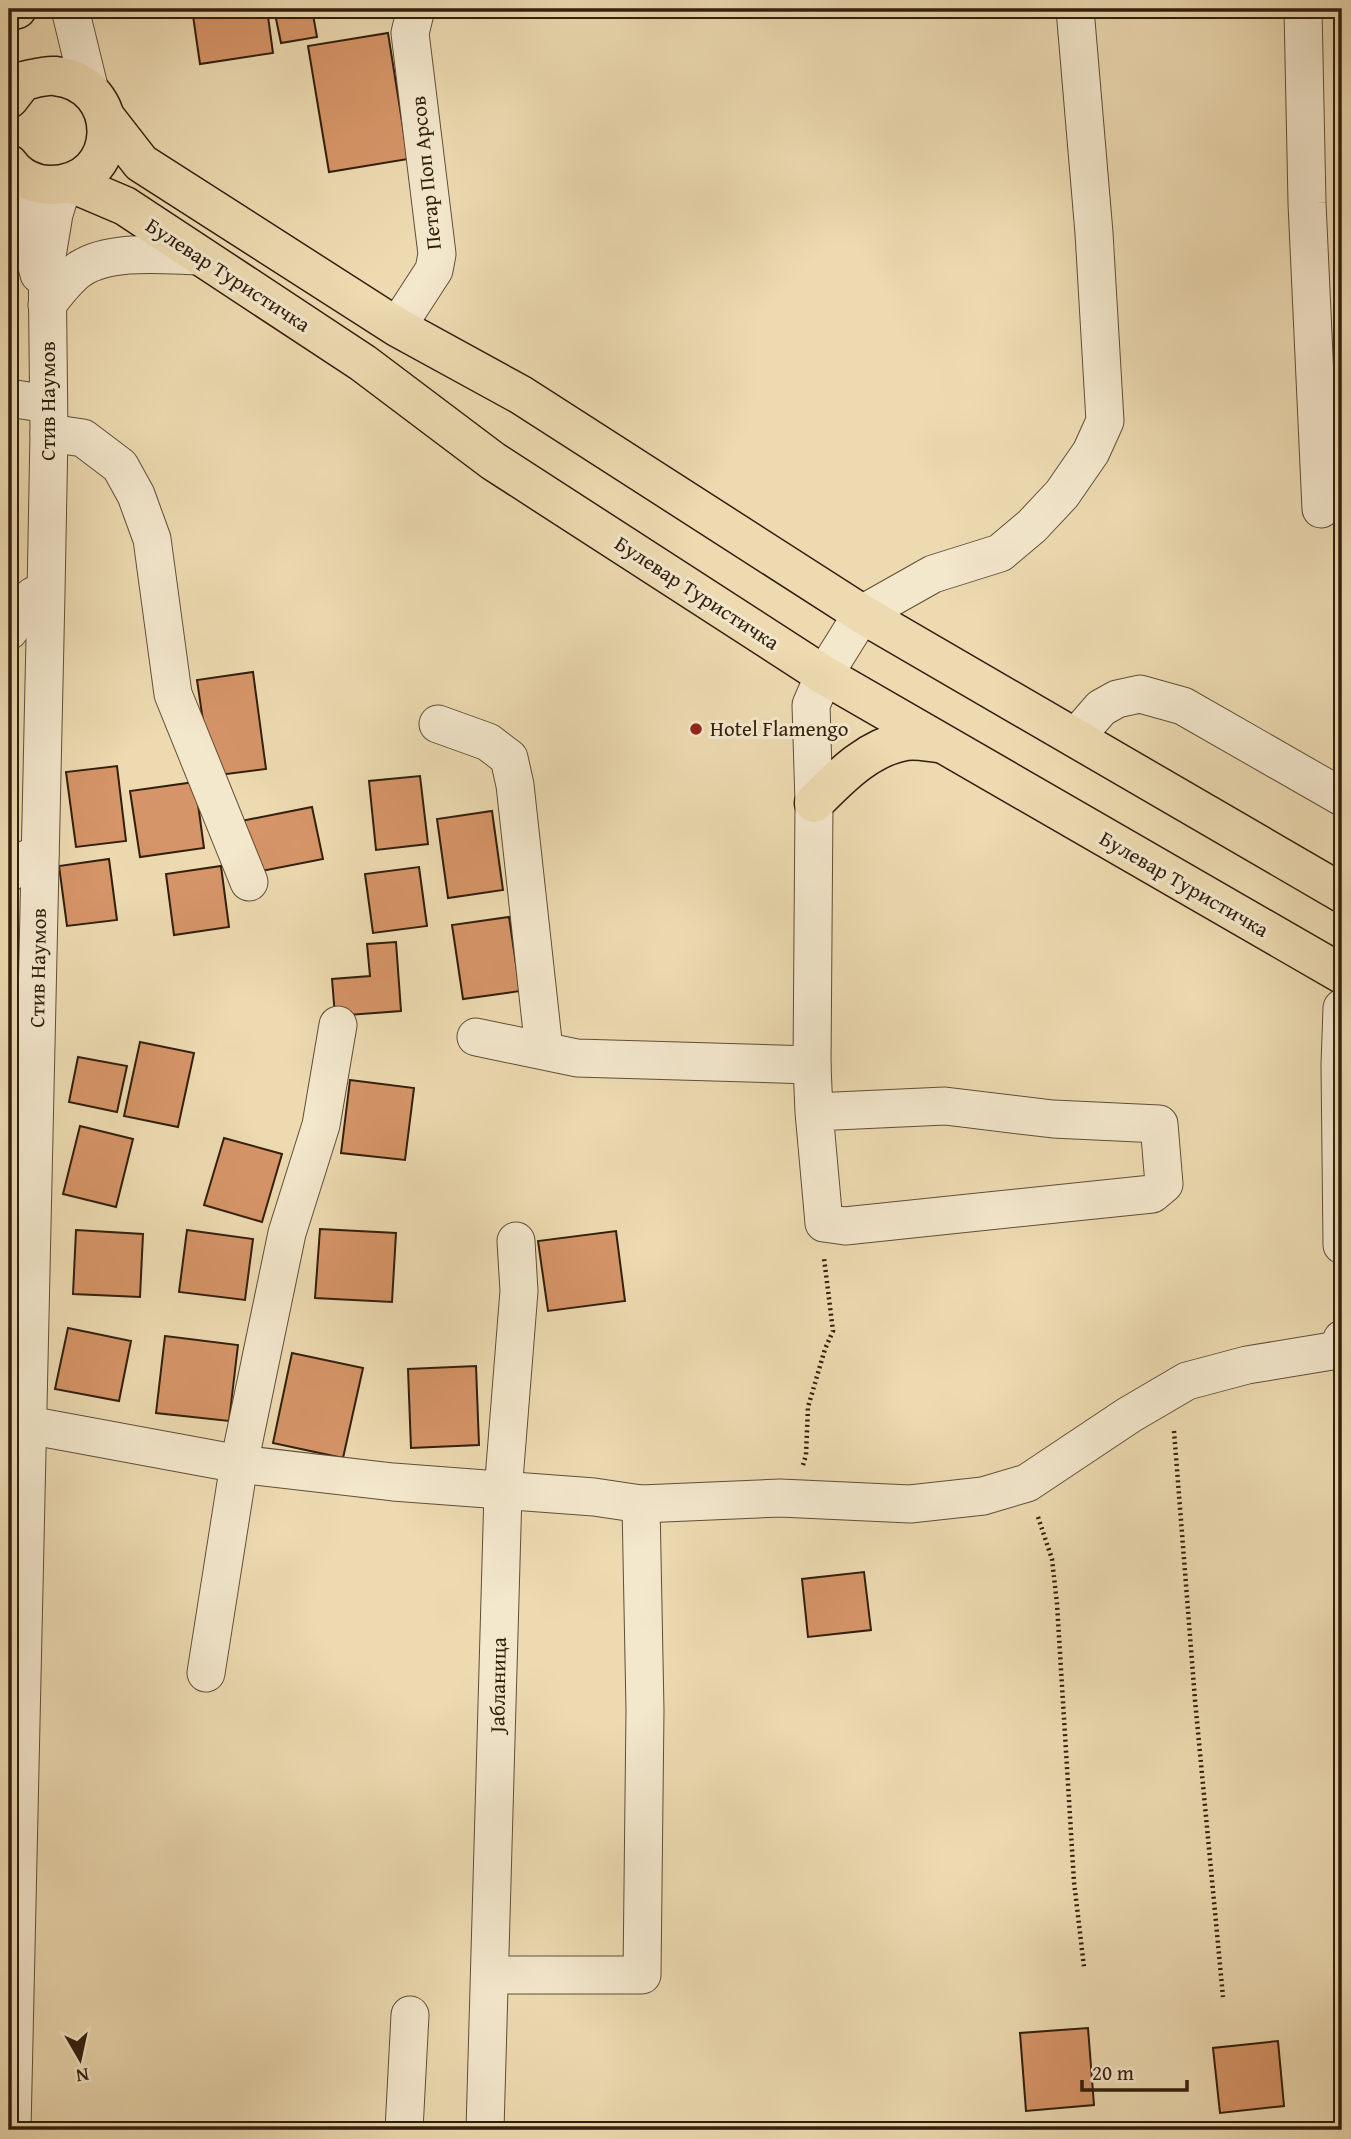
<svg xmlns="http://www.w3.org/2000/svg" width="1351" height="2139" font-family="'Gentium Book Plus',serif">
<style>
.building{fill:#d69568;stroke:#311f0d;stroke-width:2}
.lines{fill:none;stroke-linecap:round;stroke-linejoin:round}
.minor-casing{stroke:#604e36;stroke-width:39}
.major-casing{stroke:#311f0d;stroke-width:41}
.path{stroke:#311f0d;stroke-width:4.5;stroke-dasharray:2 3.5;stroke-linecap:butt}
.minor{stroke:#f3e7cc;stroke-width:37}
.major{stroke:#eddab1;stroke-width:38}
.poi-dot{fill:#8f2418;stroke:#f3e7cc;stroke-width:2.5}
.labels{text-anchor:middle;stroke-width:6;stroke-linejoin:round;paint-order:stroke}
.street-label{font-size:21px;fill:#311f0d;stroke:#f3e7cc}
.poi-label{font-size:21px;fill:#311f0d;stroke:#f3e7cc;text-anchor:start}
</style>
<rect width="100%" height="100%" fill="#eddab1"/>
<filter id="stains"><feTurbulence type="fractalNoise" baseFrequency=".00286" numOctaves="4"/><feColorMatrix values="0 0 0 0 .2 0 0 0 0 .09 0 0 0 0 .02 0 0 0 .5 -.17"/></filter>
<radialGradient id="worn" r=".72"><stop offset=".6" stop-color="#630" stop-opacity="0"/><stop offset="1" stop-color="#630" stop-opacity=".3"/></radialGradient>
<g class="building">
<polygon points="192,9 267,9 273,53 200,64"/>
<polygon points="274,9 312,9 317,37 281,43"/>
<polygon points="388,33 408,159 329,172 308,46"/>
<polygon points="253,672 266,769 211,776 197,680"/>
<polygon points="117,766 126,841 76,847 66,772"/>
<polygon points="420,776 428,844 376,850 369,781"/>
<polygon points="195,782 204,848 140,857 130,791"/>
<polygon points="312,807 323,859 251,873 241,821"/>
<polygon points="492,811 503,890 448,898 437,819"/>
<polygon points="109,859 117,920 67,926 59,866"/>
<polygon points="221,866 229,927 174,935 166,874"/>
<polygon points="419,867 427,926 373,933 365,874"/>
<polygon points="509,917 520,991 463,999 452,925"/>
<polygon points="396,942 401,1011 335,1016 332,979 370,976 367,944"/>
<polygon points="140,1042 194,1053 178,1127 124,1116"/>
<polygon points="78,1057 127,1066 117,1112 69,1102"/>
<polygon points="350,1080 414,1088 405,1160 341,1153"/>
<polygon points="80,1126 133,1139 116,1207 63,1194"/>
<polygon points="224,1138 282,1154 262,1222 204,1205"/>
<polygon points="320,1229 396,1233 392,1302 315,1298"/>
<polygon points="76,1230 143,1234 140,1297 73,1294"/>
<polygon points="187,1230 253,1239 245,1300 179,1292"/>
<polygon points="616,1231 625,1301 548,1311 538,1241"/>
<polygon points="68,1328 131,1341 119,1401 55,1389"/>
<polygon points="165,1336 238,1345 229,1421 156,1413"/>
<polygon points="292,1353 363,1368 343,1458 273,1443"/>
<polygon points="476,1366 479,1445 411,1448 408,1369"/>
<polygon points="864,1572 871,1630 808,1637 802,1579"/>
<polygon points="1088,2028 1094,2105 1026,2111 1020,2033"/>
<polygon points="1278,2041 1284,2106 1220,2113 1213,2048"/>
</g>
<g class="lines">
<g class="minor-casing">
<g id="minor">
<polyline points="70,9 90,91"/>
<polyline points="1303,9 1307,203 1321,509"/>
<polyline points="11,167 39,274"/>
<path d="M47,305C57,292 67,278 80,269C111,249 163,255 198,256"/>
<polyline points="397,327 434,270 437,254 410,33 416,9"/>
<polyline points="9,398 48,404"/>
<polyline points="49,433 83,438 120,466 136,495 152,539 173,694 249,882"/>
<polyline points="9,631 33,596"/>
<polyline points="438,724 488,742 509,758 515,785 544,1050"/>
<polyline points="1075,738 1101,708 1117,699 1140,694 1183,706 1342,797"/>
<polyline points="9,873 24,860 40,854"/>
<polyline points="1342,1008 1340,1065 1342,1245"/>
<polyline points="476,1037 577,1058 812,1065"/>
<polyline points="814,1112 945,1106 1053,1119 1159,1124 1164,1184 1152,1194 845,1226 824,1223 814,1112 812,1065 814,803 811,705 824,675 862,614 933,574 1000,553 1032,526 1062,494 1091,452 1105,421 1094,233 1075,9"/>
<polyline points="28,1425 239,1464 393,1482 594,1497 641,1504 780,1498 910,1504 983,1496 1027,1483 1129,1415 1187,1381 1247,1365 1332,1351 1341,1343 1342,1339"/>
<polyline points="206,1673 239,1464 287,1233 321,1125 338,1025"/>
<polyline points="490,1975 642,1975 645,1710 641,1504"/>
<polyline points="12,2130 46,593 49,433 47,256 54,214 63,185"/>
<polyline points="404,2130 410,2015"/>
<polyline points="485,2130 503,1492 519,1291 516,1241"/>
</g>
</g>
<g class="major-casing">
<g id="major">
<polyline points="9,11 17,9"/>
<path d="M9,99L23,81C33,79 45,75 55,76C125,83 124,185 50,185C34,185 18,177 9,164"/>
<polyline points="106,118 141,163 397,327 521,395 862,614 1342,893"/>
<polyline points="71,183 125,206 363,363 493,461 824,675 1342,974"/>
<path d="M814,803C840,777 867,748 905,741C916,739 928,742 939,743"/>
</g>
</g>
<g class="path">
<polyline points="1174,1431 1195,1700 1223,1997"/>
<polyline points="803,1465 806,1455 808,1407 825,1349 833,1331 824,1258"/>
<polyline points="1038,1517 1052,1559 1057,1604 1074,1882 1084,1967"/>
</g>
<use href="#minor" class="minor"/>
<use href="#major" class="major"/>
</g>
<circle class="poi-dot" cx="696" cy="729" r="7"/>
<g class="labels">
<g class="street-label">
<text transform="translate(426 173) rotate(-96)" y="7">Петар Поп Арсов</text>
<text transform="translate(228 275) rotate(33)" y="7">Булевар Туристичка</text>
<text transform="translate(48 401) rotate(-90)" y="7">Стив Наумов</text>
<text transform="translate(697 593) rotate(33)" y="7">Булевар Туристичка</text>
<text transform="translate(1184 884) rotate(30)" y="7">Булевар Туристичка</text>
<text transform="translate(38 968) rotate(-89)" y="7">Стив Наумов</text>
<text transform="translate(498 1685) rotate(-89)" y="7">Јабланица</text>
</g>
<g class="poi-label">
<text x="710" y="736">Hotel Flamengo</text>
</g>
</g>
<rect width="1351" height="2139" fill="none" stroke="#eddab1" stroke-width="35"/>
<rect x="10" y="10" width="1330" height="2118" fill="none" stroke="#311f0d" stroke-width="3.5"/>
<rect x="18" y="18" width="1316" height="2104" fill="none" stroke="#311f0d" stroke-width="2"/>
<g transform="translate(80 2059) rotate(171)" stroke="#f3e7cc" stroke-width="5" paint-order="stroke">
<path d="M0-5L12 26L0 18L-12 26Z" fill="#311f0d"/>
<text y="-10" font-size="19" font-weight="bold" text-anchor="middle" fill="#311f0d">N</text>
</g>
<path d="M1082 2080v10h105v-10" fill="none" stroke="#311f0d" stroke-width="3.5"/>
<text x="1092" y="2080" font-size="21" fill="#311f0d" stroke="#f3e7cc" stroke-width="5" paint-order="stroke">20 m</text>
<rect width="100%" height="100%" filter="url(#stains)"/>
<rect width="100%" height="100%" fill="url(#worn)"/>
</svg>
